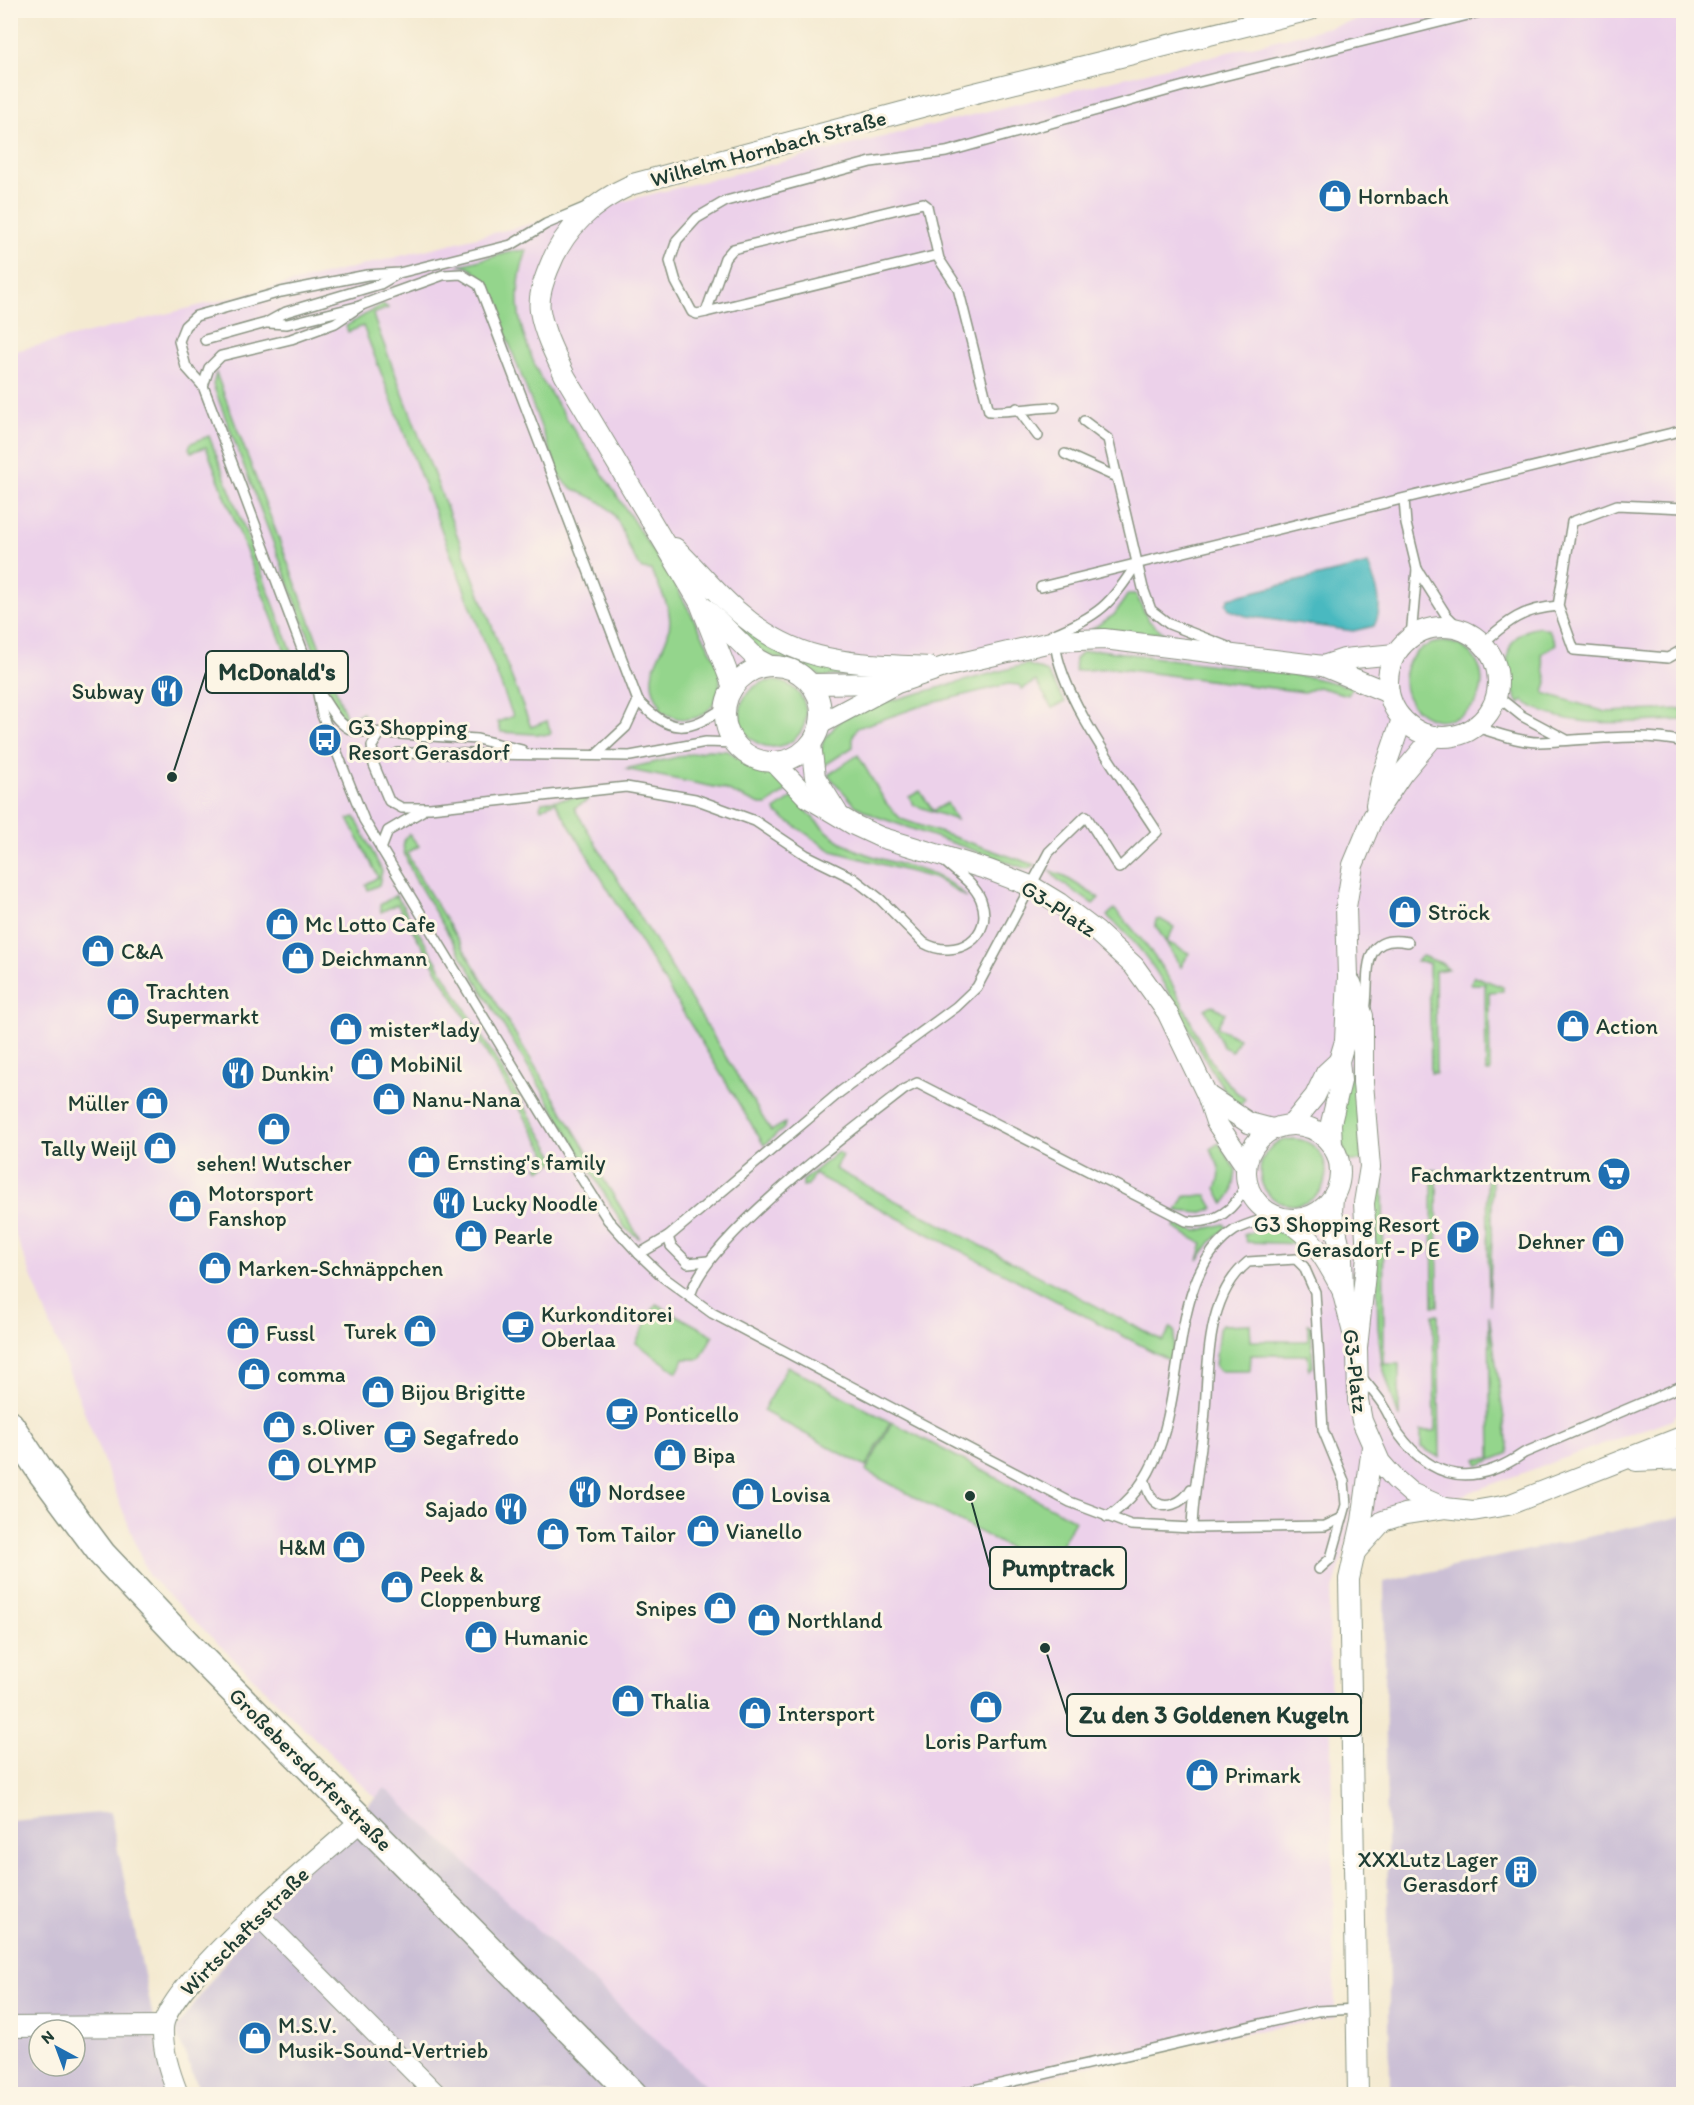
<svg xmlns="http://www.w3.org/2000/svg" width="1694" height="2105" font-family="Itim,sans-serif">
<style>
.built{fill:#ecd1ea}
.industrial{fill:#cbbfd5;fill-rule:evenodd}
.green{fill:#94d58c;stroke:#5a8960;stroke-width:1.5}
.water{fill:#4ab9c0;stroke:#347b7a;stroke-width:1.5}
.lines{fill:none;stroke-linecap:round;stroke-linejoin:round}
.lane-casing{stroke:#8a9482;stroke-width:12}
.street-casing{stroke:#8a9482;stroke-width:22}
.secondary-casing{stroke:#8a9482;stroke-width:30}
.lane{stroke:#fff;stroke-width:9}
.street{stroke:#fff;stroke-width:20}
.secondary{stroke:#fff;stroke-width:27}
.labels{text-anchor:middle;stroke-width:6;stroke-linejoin:round;paint-order:stroke}
.street-label{font-size:22px;fill:#1f3d34;stroke:#fcf5e5}
.poi-label{font-size:22px;fill:#1f3d34;stroke:#fcf5e5;text-anchor:start}
.leader{fill:none;stroke:#1f3d34;stroke-width:2}
.callout-dot{fill:#1f3d34;stroke:#fcf5e5;stroke-width:2}
.callout{fill:#fcf5e5;stroke:#1f3d34;stroke-width:2}
.callout-label{font-size:24px;text-anchor:middle;font-weight:bold;fill:#1f3d34}
</style>
<rect width="100%" height="100%" fill="#fcf5e5"/>
<filter id="ink" filterUnits="userSpaceOnUse"><feTurbulence type="fractalNoise" baseFrequency=".0167" numOctaves="2"/><feDisplacementMap in="SourceGraphic" scale="12" xChannelSelector="R" yChannelSelector="G"/><feConvolveMatrix kernelMatrix="1 2 1 2 8 2 1 2 1" color-interpolation-filters="sRGB"/></filter>
<filter id="wash" filterUnits="userSpaceOnUse"><feTurbulence type="fractalNoise" baseFrequency=".008" numOctaves="4" result="noise"/><feDisplacementMap in="SourceGraphic" scale="24" xChannelSelector="R" yChannelSelector="G"/><feGaussianBlur stdDeviation="1.35" result="paint"/><feColorMatrix in="noise" values="0 0 0 0 0 0 0 0 0 0 0 0 0 0 0 0 0 1.4 0 .05"/><feComposite in="paint" operator="in"/></filter>
<g filter="url(#wash)">
<rect width="100%" height="100%" fill="#f4ead1"/>
<polygon class="built" points="1394,11 1683,11 1683,1408 1672,1419 1349,1536 1329,1604 1335,2018 1170,2045 981,2094 671,2094 566,1985 148,1575 11,1224 11,352"/>
<g class="industrial">
<polygon points="1683,1516 1683,2094 1390,2094 1384,1582"/>
<polygon points="385,1788 714,2094 201,2094 175,2030 258,1917"/>
<path d="M110,1812L169,2094H11V1821ZM39,2030H75V2066H39Z"/>
</g>
<g class="green">
<path d="M527,250C509,300 520,333 541,379L677,588L718,664C729,705 695,736 658,709L661,706C634,667 676,649 669,613C667,599 657,584 651,570L642,569C625,549 625,527 611,511C596,494 573,495 560,477L485,280L470,268L460,265L515,251Z"/>
<polygon points="383,304 388,308 373,314 375,321 525,712 531,727 547,721 551,733 549,735 501,732 498,722 513,716 363,326 348,332 346,326"/>
<polygon points="216,373 347,719 363,713 364,726 346,723 339,715 213,385"/>
<polygon points="209,436 302,678 284,685 279,678 293,672 206,447 191,452 189,448 191,443"/>
<polygon points="1128,594 1136,594 1148,620 1165,634 1092,629 1114,615"/>
<polygon points="736,620 864,671 866,673 822,677 797,664 770,656 758,649 734,622"/>
<path d="M1539,627L1549,630L1556,644L1541,654L1547,682L1544,693L1606,712L1683,709V720C1631,721 1568,732 1523,701L1519,704C1505,676 1496,634 1539,627Z"/>
<circle cx="1443" cy="681" r="39"/>
<polygon points="1099,650 1309,677 1353,687 1348,695 1318,687 1304,692 1112,668 1075,671 1075,659 1082,652"/>
<polygon points="1027,664 1047,672 1065,702 1052,708 1036,681 1022,689 1019,685 1008,684 924,705 857,728 853,736 853,747 822,767 820,756 823,741 841,719 886,702"/>
<circle cx="773" cy="714" r="33"/>
<polygon points="708,750 728,751 743,762 773,772 790,788 767,805 760,805 724,789 625,769"/>
<polygon points="858,755 886,803 901,819 1035,865 1027,869 875,816 856,806 828,775"/>
<polygon points="920,791 933,811 947,803 956,820 914,805 909,797"/>
<polygon points="586,796 588,800 574,808 771,1131 785,1123 784,1128 764,1145 555,802 541,809 540,807 542,802"/>
<path d="M792,798L799,800C811,819 833,839 854,849C891,867 938,865 967,898L937,879L832,851L776,813L775,810Z"/>
<polygon points="355,817 382,871 379,885 368,890 366,884 378,877 348,819"/>
<path d="M409,834L419,846L407,853L418,874L640,1239L625,1228L414,877C409,864 396,844 409,834Z"/>
<polygon points="1050,871 1062,875 1099,898 1093,904 1059,881"/>
<polygon points="396,895 557,1160 541,1170 537,1167 550,1159 397,904 381,912 380,905"/>
<path d="M1114,909C1139,934 1159,960 1176,991C1196,1028 1209,1073 1245,1099L1240,1106C1219,1087 1208,1063 1194,1038C1169,992 1148,949 1107,916Z"/>
<polygon points="1160,919 1174,927 1167,942 1189,953 1181,967 1155,925 1156,920"/>
<polygon points="1422,956 1441,963 1448,969 1435,971 1436,1073 1431,1073 1429,963 1416,962"/>
<polygon points="1474,976 1503,987 1503,991 1489,992 1490,1072 1486,1072 1485,984 1470,984"/>
<polygon points="1212,1005 1225,1013 1217,1027 1239,1038 1232,1051 1223,1047 1205,1009"/>
<polygon points="1353,1061 1363,1161 1348,1161 1339,1136 1338,1124"/>
<circle cx="1293" cy="1172" r="33"/>
<path d="M1219,1143L1236,1171L1232,1194L1224,1204L1216,1188C1224,1173 1218,1163 1210,1149Z"/>
<polygon points="838,1152 842,1155 835,1169 1163,1341 1171,1327 1175,1333 1171,1361 814,1174 808,1185 803,1186 803,1180"/>
<polygon points="1492,1168 1492,1237 1489,1305 1487,1169"/>
<polygon points="1383,1170 1384,1364 1399,1364 1399,1418 1382,1364 1378,1327 1376,1235 1370,1214 1376,1171"/>
<polygon points="1432,1170 1437,1170 1438,1306 1433,1306"/>
<polygon points="1185,1196 1207,1196 1214,1208 1201,1213 1177,1211"/>
<polygon points="1224,1224 1227,1228 1212,1241 1198,1260 1203,1244 1174,1228 1175,1225 1197,1231"/>
<polygon points="1266,1228 1293,1233 1300,1244 1247,1242 1244,1235"/>
<polygon points="656,1304 713,1335 700,1359 684,1359 677,1372 636,1343"/>
<polygon points="1433,1315 1438,1315 1440,1458 1421,1447 1421,1431 1435,1431"/>
<polygon points="1489,1315 1509,1453 1479,1465 1476,1459 1491,1458"/>
<polygon points="1250,1324 1251,1341 1308,1341 1308,1324 1311,1326 1313,1367 1309,1370 1308,1355 1251,1355 1250,1371 1219,1371 1215,1366 1219,1329 1222,1325"/>
<polygon points="787,1366 890,1422 866,1467 763,1411"/>
<polygon points="892,1422 1075,1520 1048,1569 866,1471"/>
</g>
<path class="water" d="M1368,564C1376,585 1385,605 1374,626L1353,631L1246,616L1230,610L1226,604L1229,598Z"/>
</g>
<g filter="url(#ink)">
<g class="lines">
<g class="lane-casing">
<g id="lane">
<polyline points="584,208 546,224 511,245 399,273 367,275 281,292 196,316 185,326 179,341 186,367 203,386 216,420 317,689 322,715 364,820 572,1163 608,1220 639,1254 663,1277 712,1313 1070,1502 1131,1525 1192,1528 1325,1526 1340,1519"/>
<path d="M938,255L706,312L725,258L733,249L923,203L927,206L939,259L958,288L989,411C995,413 1043,407 1055,407"/>
<polyline points="706,312 697,314 692,312 676,282 670,261 677,240 697,218 726,201 871,162 946,152 1191,84 1488,10"/>
<polyline points="268,323 287,324 360,306"/>
<polyline points="205,340 266,323 286,312 380,284 397,274"/>
<path d="M203,386L209,368L221,356L291,339L335,323L362,305L393,293L443,275L461,274L479,285L638,701C671,734 687,733 725,707"/>
<polyline points="1017,408 1038,436"/>
<polyline points="1084,421 1108,439 1143,588 1151,610 1169,624 1228,647"/>
<polyline points="1065,454 1116,477"/>
<polyline points="1404,499 1406,524 1417,569 1411,637"/>
<polyline points="1684,508 1617,505 1572,522 1558,606 1574,650 1668,658 1684,649"/>
<polyline points="1417,569 1446,615 1460,629"/>
<polyline points="1041,587 1684,430"/>
<path d="M1052,635C1098,616 1111,605 1137,563"/>
<path d="M1483,643C1509,620 1523,609 1558,606"/>
<path d="M321,695C331,710 337,724 354,731L477,739L522,750"/>
<polyline points="1497,696 1522,716 1565,739"/>
<path d="M1475,727C1494,732 1518,742 1538,742C1584,741 1640,731 1684,742"/>
<path d="M381,732L372,746L374,765L389,801L402,808H430L626,787L695,799L755,821L806,855L853,878L880,899L924,943C956,961 995,937 981,900C975,884 957,873 945,862"/>
<polyline points="398,753 630,756 706,742 735,743"/>
<polyline points="597,754 626,727 638,701"/>
<polyline points="381,849 388,831 422,811"/>
<path d="M1365,1011C1371,979 1357,932 1408,942"/>
<polyline points="668,1237 671,1246 688,1263 708,1261"/>
<path d="M639,1254L668,1237L840,1092L956,1007L977,987L1049,852L1086,816L1119,868L1157,832C1126,783 1059,696 1055,641"/>
<path d="M690,1297C702,1241 856,1127 905,1089L917,1083L1186,1221C1215,1225 1236,1210 1246,1183"/>
<path d="M1360,1375C1368,1386 1379,1397 1385,1408C1390,1416 1393,1425 1398,1433C1434,1483 1476,1486 1524,1453L1684,1385"/>
<path d="M1144,1479C1146,1484 1148,1492 1151,1497C1162,1514 1185,1502 1191,1489"/>
<path d="M1107,1517C1207,1454 1149,1287 1235,1230C1246,1224 1262,1220 1274,1216"/>
<path d="M1192,1528C1193,1495 1199,1464 1203,1432C1210,1376 1201,1301 1248,1262L1296,1259L1304,1267L1315,1292L1323,1430L1344,1481L1346,1505L1331,1558L1319,1569"/>
<polyline points="957,2094 1317,2011 1358,2009"/>
</g>
</g>
<g class="street-casing">
<g id="street">
<path d="M675,548C696,568 714,591 736,610C798,666 852,663 929,667"/>
<polyline points="706,609 757,659 770,666"/>
<circle cx="1443" cy="682" r="55"/>
<polyline points="1323,666 1344,659 1395,654"/>
<circle cx="773" cy="714" r="48"/>
<polyline points="811,684 891,683"/>
<path d="M733,687L700,603L565,376C555,355 544,334 540,311C538,297 543,283 548,270C564,228 593,202 633,184L959,97L1310,10"/>
<polyline points="820,724 897,683 944,667 1055,641 1104,639 1323,666 1389,693"/>
<polyline points="811,744 815,777 837,812"/>
<polyline points="774,762 807,797 854,825 880,837 989,870 1031,886 1059,903 1097,932 1134,966 1167,1012 1207,1095 1216,1122 1245,1165"/>
<polyline points="1376,805 1381,780 1402,719"/>
<polyline points="1351,983 1363,1016 1363,1083 1370,1167 1364,1203 1367,1256 1357,1348"/>
<polyline points="1207,1095 1249,1123 1272,1129"/>
<polyline points="1292,1124 1315,1096 1326,1073 1339,1061"/>
<circle cx="1293" cy="1172" r="47"/>
<polyline points="1332,1145 1331,1123 1341,1081 1339,1061 1345,1041 1348,977 1346,907 1353,865 1373,817 1402,774 1434,736"/>
<polyline points="1333,1197 1332,1212 1342,1257 1343,1294 1357,1348 1358,1400 1362,1421 1380,1462 1395,1479 1411,1493 1445,1508"/>
<path d="M1284,1219C1313,1236 1327,1261 1342,1290"/>
<polyline points="1636,1461 1684,1459"/>
<polyline points="1356,1551 1383,1521 1405,1514 1445,1508 1473,1511 1508,1505 1684,1436"/>
<polyline points="257,1914 436,2094"/>
<polyline points="10,2027 163,2026"/>
<path d="M178,2094C170,2074 162,2050 163,2028C165,1985 324,1854 362,1820"/>
<polyline points="1358,2094 1349,1579 1362,1521 1372,1447"/>
</g>
</g>
<g class="secondary-casing">
<polyline id="secondary" points="10,1425 41,1472 102,1554 190,1647 633,2094"/>
</g>
<use href="#lane" class="lane"/>
<use href="#street" class="street"/>
<use href="#secondary" class="secondary"/>
</g>
</g>
<defs>
<g id="shop-disc" transform="scale(1.725)"><circle r="9.5" fill="#1f6fb2" stroke="#fcf5e5"/><path d="M-5-2.5h2.3a2.7 3.5 0 0 1 5.4 0H5L5.5 6h-11ZM-1.5-2.5h3a1.5 2.3 0 0 0-3 0Z" fill="#fff"/></g>
<g id="restaurant-disc" transform="scale(1.725)"><circle r="9.5" fill="#1f6fb2" stroke="#fcf5e5"/><path d="M-5-6h1v4h1v-4h1v4h1v-4h1v5L-1.5 .5V6h-2V.5L-5-1ZM5-6V6H3V1.5H1.5Q1.5-4 5-6Z" fill="#fff"/></g>
<g id="bus-disc" transform="scale(1.725)"><circle r="9.5" fill="#1f6fb2" stroke="#fcf5e5"/><path d="M-5-6H5V4H4V6H2V4H-2V6H-4V4H-5ZM-3.5-4V0h7V-4ZM-3.5 1.2v1.5H-2V1.2ZM2 1.2v1.5H3.5V1.2Z" fill="#fff"/></g>
<g id="supermarket-disc" transform="scale(1.725)"><circle r="9.5" fill="#1f6fb2" stroke="#fcf5e5"/><path d="M-6-5.5h2.5l.6 2H6L4.5 2H-2.5L-4.4-4H-6ZM-1.5 3.2a1.3 1.3 0 1 0 .1 0ZM3 3.2a1.3 1.3 0 1 0 .1 0Z" fill="#fff"/></g>
<g id="parking-disc" transform="scale(1.725)"><circle r="9.5" fill="#1f6fb2" stroke="#fcf5e5"/><path d="M-3.5-5.5H1a3.5 3.5 0 0 1 0 7H-1V5.5H-3.5ZM-1-3.4V-.6H.8a1.4 1.4 0 0 0 0-2.8Z" fill="#fff"/></g>
<g id="cafe-disc" transform="scale(1.725)"><circle r="9.5" fill="#1f6fb2" stroke="#fcf5e5"/><path d="M-5.5-4.5H6V0H3Q3 3.5 0 3.5H-2.5Q-5.5 3.5-5.5 0ZM3-3.2v2h1.7v-2ZM-6 4.5H4V6H-6Z" fill="#fff"/></g>
<g id="building-disc" transform="scale(1.725)"><circle r="9.5" fill="#1f6fb2" stroke="#fcf5e5"/><path d="M-4-6H4V6H1V3H-1V6H-4ZM-2.5-4.3h1.7v1.8h-1.7ZM.8-4.3h1.7v1.8H.8ZM-2.5-1h1.7V.8h-1.7ZM.8-1h1.7V.8H.8Z" fill="#fff"/></g>
</defs>
<g fill-rule="evenodd">
<use href="#shop-disc" x="1335" y="196"/>
<use href="#restaurant-disc" x="167" y="691"/>
<use href="#bus-disc" x="325" y="740"/>
<use href="#shop-disc" x="1405" y="912"/>
<use href="#shop-disc" x="282" y="924"/>
<use href="#shop-disc" x="98" y="951"/>
<use href="#shop-disc" x="298" y="958"/>
<use href="#shop-disc" x="123" y="1004"/>
<use href="#shop-disc" x="1573" y="1026"/>
<use href="#shop-disc" x="346" y="1029"/>
<use href="#shop-disc" x="367" y="1064"/>
<use href="#restaurant-disc" x="238" y="1073"/>
<use href="#shop-disc" x="389" y="1099"/>
<use href="#shop-disc" x="152" y="1103"/>
<use href="#shop-disc" x="274" y="1129"/>
<use href="#shop-disc" x="160" y="1148"/>
<use href="#shop-disc" x="424" y="1162"/>
<use href="#supermarket-disc" x="1614" y="1174"/>
<use href="#restaurant-disc" x="449" y="1203"/>
<use href="#shop-disc" x="185" y="1206"/>
<use href="#shop-disc" x="471" y="1236"/>
<use href="#parking-disc" x="1463" y="1237"/>
<use href="#shop-disc" x="1608" y="1241"/>
<use href="#shop-disc" x="215" y="1268"/>
<use href="#cafe-disc" x="518" y="1327"/>
<use href="#shop-disc" x="420" y="1331"/>
<use href="#shop-disc" x="243" y="1333"/>
<use href="#shop-disc" x="254" y="1374"/>
<use href="#shop-disc" x="378" y="1392"/>
<use href="#cafe-disc" x="622" y="1414"/>
<use href="#shop-disc" x="279" y="1427"/>
<use href="#cafe-disc" x="400" y="1437"/>
<use href="#shop-disc" x="670" y="1455"/>
<use href="#shop-disc" x="284" y="1465"/>
<use href="#restaurant-disc" x="585" y="1492"/>
<use href="#shop-disc" x="748" y="1494"/>
<use href="#restaurant-disc" x="511" y="1509"/>
<use href="#shop-disc" x="703" y="1531"/>
<use href="#shop-disc" x="553" y="1534"/>
<use href="#shop-disc" x="349" y="1547"/>
<use href="#shop-disc" x="397" y="1587"/>
<use href="#shop-disc" x="720" y="1608"/>
<use href="#shop-disc" x="764" y="1620"/>
<use href="#shop-disc" x="481" y="1637"/>
<use href="#shop-disc" x="628" y="1701"/>
<use href="#shop-disc" x="986" y="1707"/>
<use href="#shop-disc" x="755" y="1713"/>
<use href="#shop-disc" x="1202" y="1775"/>
<use href="#building-disc" x="1521" y="1872"/>
<use href="#shop-disc" x="255" y="2038"/>
</g>
<g class="labels">
<g class="street-label">
<text transform="translate(768 148) rotate(-15)" y="8">Wilhelm Hornbach Straße</text>
<text transform="translate(1059 908) rotate(33)" y="8">G3-Platz</text>
<text transform="translate(1356 1371) rotate(83)" y="8">G3-Platz</text>
<text transform="translate(311 1769) rotate(45)" y="8">Großebersdorferstraße</text>
<text transform="translate(244 1931) rotate(-45)" y="8">Wirtschaftsstraße</text>
</g>
<g class="poi-label">
<text x="1358" y="204">Hornbach</text>
<text x="144" y="699" text-anchor="end">Subway</text>
<text x="348" y="735">G3 Shopping<tspan x="348" dy="25">Resort Gerasdorf</tspan></text>
<text x="1428" y="920">Ströck</text>
<text x="305" y="932">Mc Lotto Cafe</text>
<text x="121" y="959">C&amp;A</text>
<text x="321" y="966">Deichmann</text>
<text x="146" y="999">Trachten<tspan x="146" dy="25">Supermarkt</tspan></text>
<text x="1596" y="1034">Action</text>
<text x="369" y="1037">mister*lady</text>
<text x="390" y="1072">MobiNil</text>
<text x="261" y="1081">Dunkin'</text>
<text x="412" y="1107">Nanu-Nana</text>
<text x="129" y="1111" text-anchor="end">Müller</text>
<text x="137" y="1156" text-anchor="end">Tally Weijl</text>
<text x="447" y="1170">Ernsting's family</text>
<text x="274" y="1171" text-anchor="middle">sehen! Wutscher</text>
<text x="1591" y="1182" text-anchor="end">Fachmarktzentrum</text>
<text x="208" y="1201">Motorsport<tspan x="208" dy="25">Fanshop</tspan></text>
<text x="472" y="1211">Lucky Noodle</text>
<text x="1440" y="1232" text-anchor="end">G3 Shopping Resort<tspan x="1440" dy="25">Gerasdorf - P E</tspan></text>
<text x="494" y="1244">Pearle</text>
<text x="1585" y="1249" text-anchor="end">Dehner</text>
<text x="238" y="1276">Marken-Schnäppchen</text>
<text x="541" y="1322">Kurkonditorei<tspan x="541" dy="25">Oberlaa</tspan></text>
<text x="397" y="1339" text-anchor="end">Turek</text>
<text x="266" y="1341">Fussl</text>
<text x="277" y="1382">comma</text>
<text x="401" y="1400">Bijou Brigitte</text>
<text x="645" y="1422">Ponticello</text>
<text x="302" y="1435">s.Oliver</text>
<text x="423" y="1445">Segafredo</text>
<text x="693" y="1463">Bipa</text>
<text x="307" y="1473">OLYMP</text>
<text x="608" y="1500">Nordsee</text>
<text x="771" y="1502">Lovisa</text>
<text x="488" y="1517" text-anchor="end">Sajado</text>
<text x="726" y="1539">Vianello</text>
<text x="576" y="1542">Tom Tailor</text>
<text x="326" y="1555" text-anchor="end">H&amp;M</text>
<text x="420" y="1582">Peek &amp;<tspan x="420" dy="25">Cloppenburg</tspan></text>
<text x="697" y="1616" text-anchor="end">Snipes</text>
<text x="787" y="1628">Northland</text>
<text x="504" y="1645">Humanic</text>
<text x="651" y="1709">Thalia</text>
<text x="778" y="1721">Intersport</text>
<text x="986" y="1749" text-anchor="middle">Loris Parfum</text>
<text x="1225" y="1783">Primark</text>
<text x="1498" y="1867" text-anchor="end">XXXLutz Lager<tspan x="1498" dy="25">Gerasdorf</tspan></text>
<text x="278" y="2033">M.S.V.<tspan x="278" dy="25">Musik-Sound-Vertrieb</tspan></text>
</g>
</g>
<path class="leader" d="M172 777L206 672M970 1496L990 1568M1045 1648L1067 1715"/>
<g class="callout-dot">
<circle cx="172" cy="777" r="6"/>
<circle cx="970" cy="1496" r="6"/>
<circle cx="1045" cy="1648" r="6"/>
</g>
<g class="callout">
<rect x="206" y="651" width="142" height="42" rx="6"/>
<rect x="990" y="1547" width="136" height="42" rx="6"/>
<rect x="1067" y="1694" width="294" height="42" rx="6"/>
</g>
<g class="callout-label">
<text x="277" y="680">McDonald's</text>
<text x="1058" y="1576">Pumptrack</text>
<text x="1214" y="1723">Zu den 3 Goldenen Kugeln</text>
</g>
<rect width="1694" height="2105" fill="none" stroke="#fcf5e5" stroke-width="36"/>
<g transform="translate(57 2048) rotate(319)"><circle r="28" fill="#fcf5e5" stroke="#a4ab9e" stroke-width="1.5"/>
<path d="M0-4.5L10 22L0 15L-10 22Z" fill="#1f6fb2"/>
<text y="-9" font-size="16" font-weight="bold" text-anchor="middle" fill="#1f3d34">N</text>
</g>
</svg>
